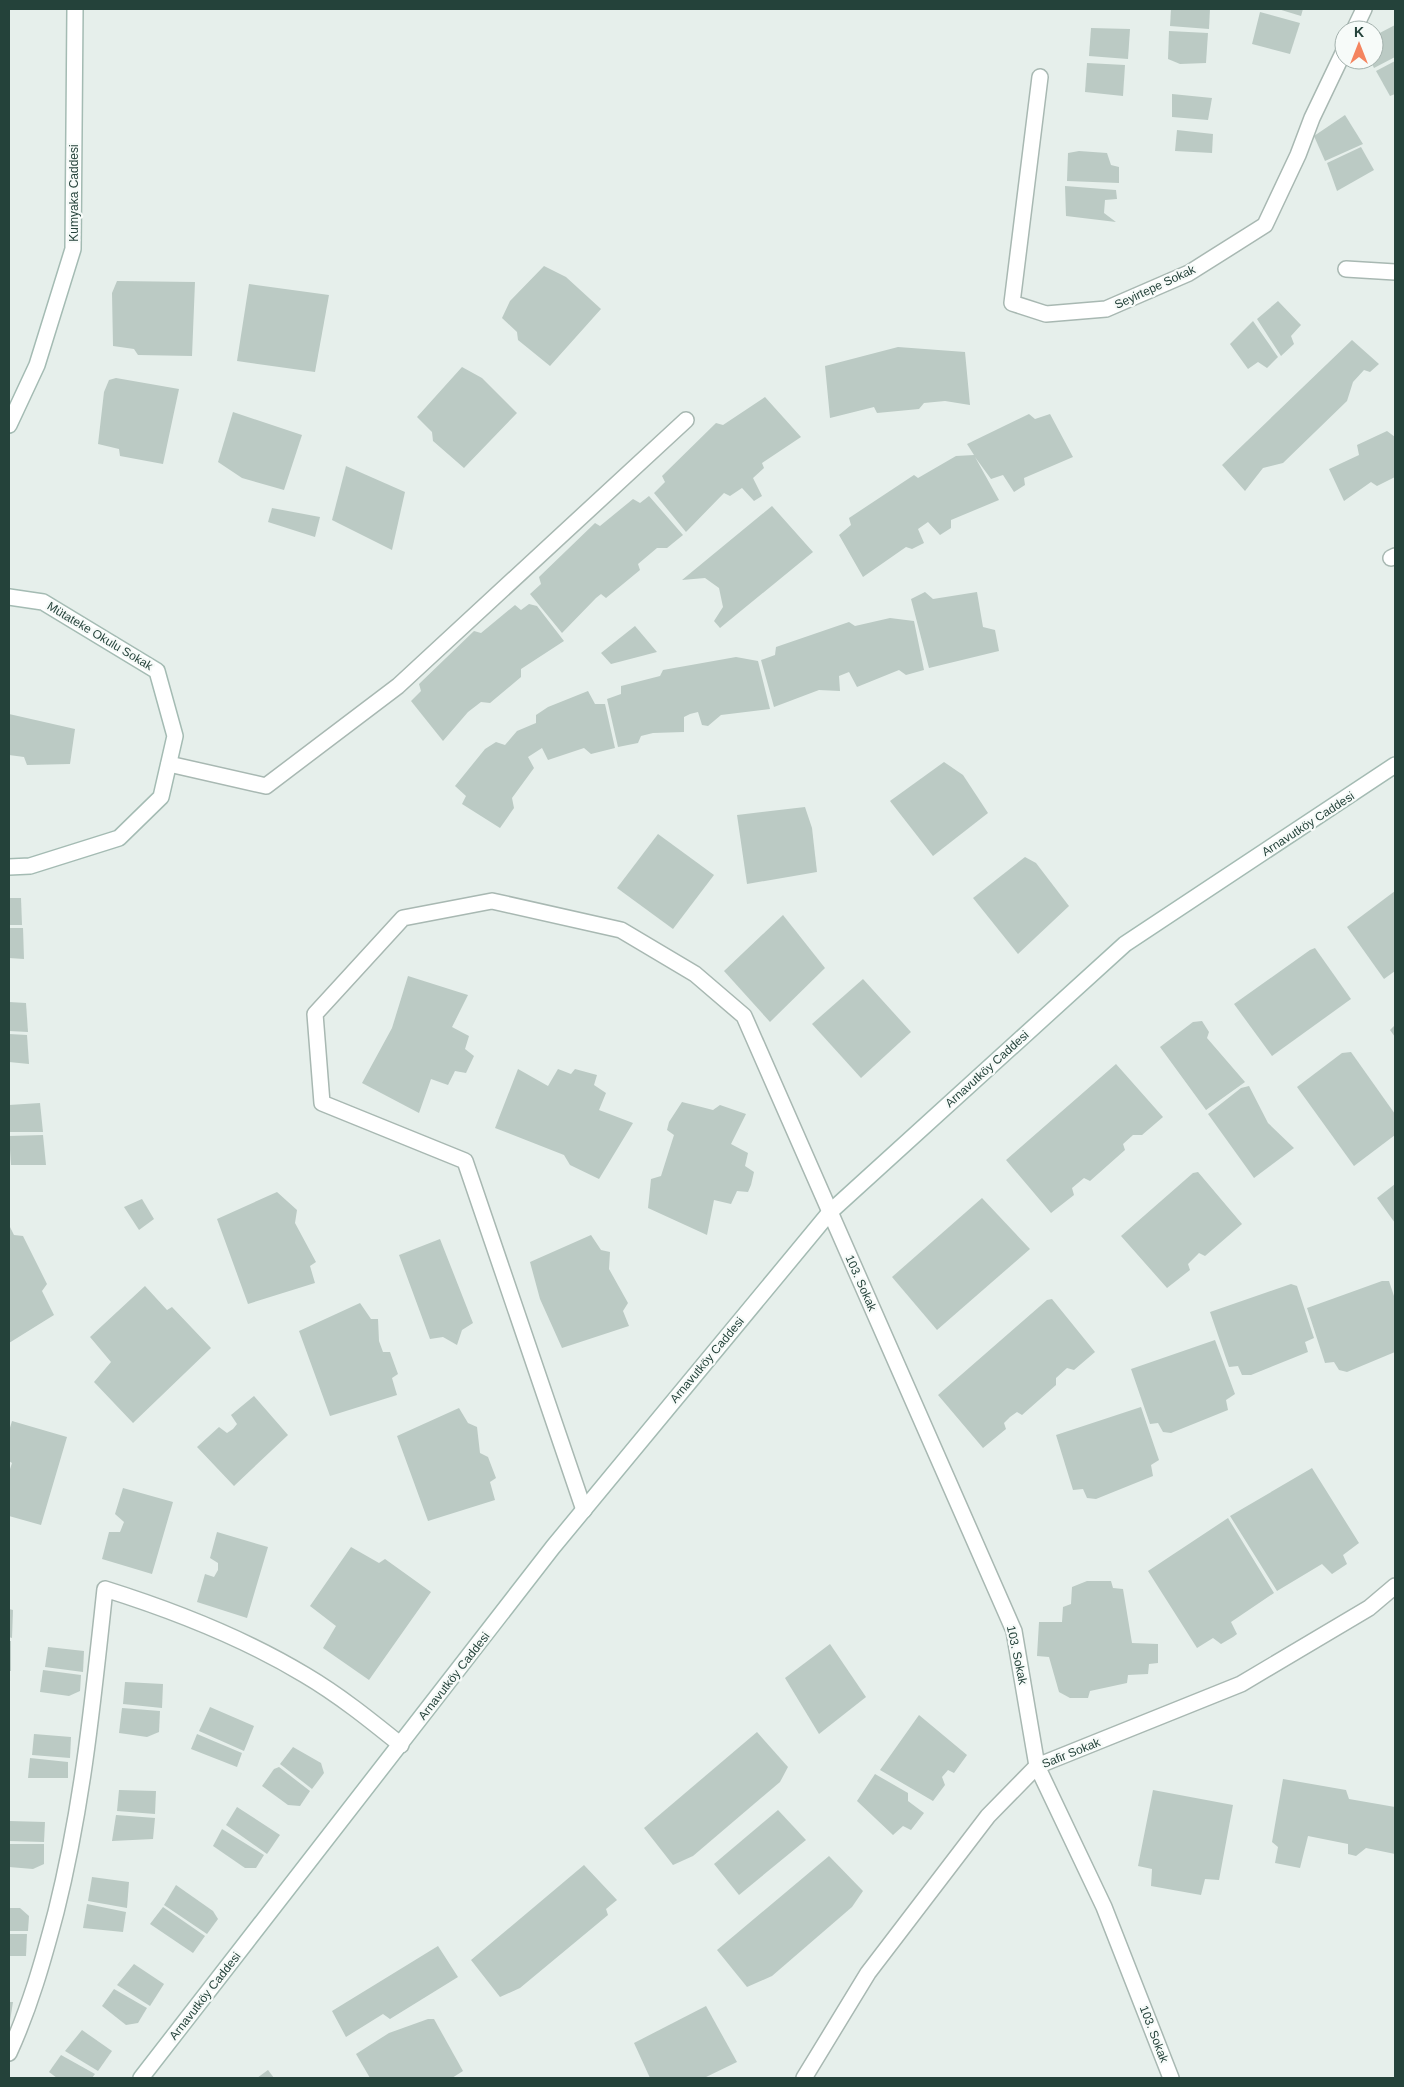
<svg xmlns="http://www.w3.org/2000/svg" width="1404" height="2087" font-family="Helvetica,sans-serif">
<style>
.building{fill:#bbcac4}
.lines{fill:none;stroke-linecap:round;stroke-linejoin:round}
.lane-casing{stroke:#a8b8b2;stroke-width:18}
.street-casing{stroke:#a8b8b2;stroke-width:18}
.secondary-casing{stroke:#a4bbb3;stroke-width:18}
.lane{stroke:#fff;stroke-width:15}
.street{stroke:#fff;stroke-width:15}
.secondary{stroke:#fff;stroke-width:15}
.labels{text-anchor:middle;stroke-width:4.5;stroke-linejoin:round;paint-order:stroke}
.street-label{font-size:12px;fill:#24423a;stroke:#f7fbf9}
</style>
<rect width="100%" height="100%" fill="#e6efeb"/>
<g class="building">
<polygon points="1171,9 1210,9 1209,29 1170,26"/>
<polygon points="1278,9 1303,9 1301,16"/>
<polygon points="1260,12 1300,23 1290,54 1252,44"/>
<polygon points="1395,25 1395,57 1374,68 1370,60 1374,60 1374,36"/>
<polygon points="1091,28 1130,29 1128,59 1089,56"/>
<polygon points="1169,31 1208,33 1206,63 1180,64 1168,59"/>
<polygon points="1395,61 1395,94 1390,96 1376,71"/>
<polygon points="1087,63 1125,65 1123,96 1085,92"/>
<polygon points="1172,94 1212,98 1208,120 1172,117"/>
<polygon points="1345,115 1363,144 1325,161 1314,136"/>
<polygon points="1177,130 1213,134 1212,153 1175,151"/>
<polygon points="1361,147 1374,170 1337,191 1327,163"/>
<polygon points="1079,151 1107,153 1111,165 1119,167 1119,183 1067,181 1068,153"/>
<polygon points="1065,186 1116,190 1117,199 1105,200 1104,213 1116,222 1066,216"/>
<polygon points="544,266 566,277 601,309 550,366 518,340 517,332 502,318 510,301"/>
<polygon points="117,281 195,282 192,356 138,355 134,349 113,346 112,293"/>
<polygon points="249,284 329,295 315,372 237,361"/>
<polygon points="1278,301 1301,325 1291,336 1294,344 1281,356 1257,319"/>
<polygon points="1253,321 1278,357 1267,368 1258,362 1248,369 1230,344"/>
<polygon points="1352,340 1379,364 1370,372 1364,370 1353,382 1347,401 1283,463 1263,468 1245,491 1222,465"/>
<polygon points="898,347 965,352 970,405 945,401 924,403 919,409 877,413 874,407 830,418 825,366"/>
<polygon points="462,367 482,378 517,413 464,468 433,441 432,432 417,417"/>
<polygon points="116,378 179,389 163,464 120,456 119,449 98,444 104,392 109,380"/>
<polygon points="765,397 801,437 762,463 764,468 753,478 762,496 754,501 742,488 730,496 724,493 686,532 654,493 665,482 662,476 716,423 723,425"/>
<polygon points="233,412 302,435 284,490 242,478 218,462"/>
<polygon points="1029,414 1035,419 1050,414 1073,457 1024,478 1025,485 1014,492 1003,475 991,479 975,457 999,500 951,520 951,528 940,535 928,522 918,529 924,543 912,549 906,547 863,577 839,535 851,525 849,518 914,475 918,478 956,456 974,455 967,444"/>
<polygon points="1387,431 1395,437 1395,477 1377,486 1371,482 1344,501 1329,469 1359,455 1357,445"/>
<polygon points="346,466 405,492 392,550 332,520"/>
<polygon points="649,496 683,535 667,548 657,548 638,564 640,570 606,598 601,594 596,598 562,633 530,594 541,584 539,577 595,523 600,526 633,499 640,503"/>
<polygon points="772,506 813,552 720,628 714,621 723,607 719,588 705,578 682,580"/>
<polygon points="272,508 320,517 315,537 268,522"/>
<polygon points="925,592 933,599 977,592 983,627 995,630 999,651 929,668 911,599"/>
<polygon points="529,604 537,606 564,641 521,669 521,677 490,703 481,702 468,712 443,741 411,701 421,691 419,684 474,631 481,633 515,605 521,610"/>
<polygon points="890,618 914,621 924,670 906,675 899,670 857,687 849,672 839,676 840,691 819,690 774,707 761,660 775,655 776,647 849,622 855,626"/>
<polygon points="635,626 657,652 611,664 601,653"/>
<polygon points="736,657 758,661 770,709 721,715 708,726 702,725 698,712 690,714 684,717 684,732 653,733 641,736 638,743 618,747 607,699 621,694 621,686 660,676 663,670"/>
<polygon points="588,691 595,704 605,704 615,748 591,754 584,748 548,760 542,748 528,757 534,768 512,798 514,808 500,828 462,804 466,796 455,786 485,749 496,742 505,745 517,731 536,723 536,715 548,707"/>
<polygon points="9,714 75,729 70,764 27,765 24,757 9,755"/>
<polygon points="944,762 963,775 988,813 933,856 890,801"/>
<polygon points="805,807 812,828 817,872 747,884 737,815"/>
<polygon points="658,834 714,875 673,929 617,888"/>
<polygon points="1025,857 1036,863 1069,906 1018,954 973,898"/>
<polygon points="1395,891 1395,971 1384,979 1347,927"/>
<polygon points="9,898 21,898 22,925 9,925"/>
<polygon points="783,915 825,968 770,1022 724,971"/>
<polygon points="9,928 23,928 24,959 9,958"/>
<polygon points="1315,948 1351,999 1272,1056 1234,1004 1310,950"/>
<polygon points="408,976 468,995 452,1027 469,1036 465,1049 474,1056 466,1073 455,1071 448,1085 431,1079 419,1113 362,1083 392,1028"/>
<polygon points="863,979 911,1032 861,1078 812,1024"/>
<polygon points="9,1002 26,1003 28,1032 9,1031"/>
<polygon points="1202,1021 1209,1032 1207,1038 1245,1082 1206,1110 1160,1047 1193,1022"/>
<polygon points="1395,1025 1395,1037 1390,1030"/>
<polygon points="9,1034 27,1035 29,1064 9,1062"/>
<polygon points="1351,1052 1395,1114 1395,1135 1354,1166 1297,1087 1342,1053"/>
<polygon points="1116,1064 1163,1117 1142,1135 1133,1135 1123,1144 1125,1150 1090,1181 1084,1178 1072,1188 1074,1195 1051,1213 1006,1160"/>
<polygon points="518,1069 548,1086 558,1069 571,1074 575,1069 597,1075 594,1085 606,1093 599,1110 633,1123 599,1179 570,1165 564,1155 495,1128"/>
<polygon points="1249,1086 1268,1123 1294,1148 1254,1178 1208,1114 1241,1088"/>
<polygon points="682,1102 713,1110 720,1105 746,1114 731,1144 748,1153 745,1166 754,1172 751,1185 748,1192 737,1191 731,1204 714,1200 707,1235 648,1208 651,1179 661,1176 674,1135 667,1130 669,1122"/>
<polygon points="40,1103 43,1132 9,1132 9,1105"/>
<polygon points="43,1135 46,1165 11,1165 9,1136"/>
<polygon points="1198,1172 1242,1224 1205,1256 1199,1253 1188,1264 1190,1270 1167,1288 1121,1236 1193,1173"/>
<polygon points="1395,1184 1395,1223 1377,1198"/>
<polygon points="277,1192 297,1210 295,1223 316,1262 310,1266 315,1283 248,1304 217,1219"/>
<polygon points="982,1198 1030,1249 937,1330 892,1277"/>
<polygon points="142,1199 154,1219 139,1230 124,1207"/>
<polygon points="9,1225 14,1235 23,1236 47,1284 42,1291 54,1315 9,1343"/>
<polygon points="591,1235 601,1250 610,1252 609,1269 628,1303 623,1311 629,1326 562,1348 540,1299 530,1262"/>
<polygon points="440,1239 473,1323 462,1330 457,1345 443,1337 430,1339 399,1255"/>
<polygon points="1382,1281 1389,1281 1395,1299 1395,1352 1347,1372 1339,1370 1334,1362 1325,1363 1307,1308"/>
<polygon points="1291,1284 1297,1286 1314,1338 1305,1342 1308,1352 1251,1375 1242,1375 1238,1366 1229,1367 1210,1312"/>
<polygon points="145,1286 167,1310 172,1307 211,1348 133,1423 94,1382 111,1362 90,1337"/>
<polygon points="1052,1299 1095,1352 1074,1370 1067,1368 1056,1378 1056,1385 1022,1415 1017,1412 1010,1417 1004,1423 1006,1429 983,1448 938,1395 1047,1300"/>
<polygon points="360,1303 371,1319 378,1319 379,1341 383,1352 390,1352 398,1374 392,1378 397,1395 330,1416 299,1331"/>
<polygon points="1215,1340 1235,1394 1226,1400 1228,1410 1171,1433 1163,1432 1158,1423 1150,1424 1131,1369"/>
<polygon points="254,1396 288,1435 234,1486 197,1447 219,1427 227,1433 233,1429 237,1424 231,1415"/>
<polygon points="1141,1407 1159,1460 1151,1465 1153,1476 1096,1499 1087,1498 1083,1489 1073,1490 1056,1435"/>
<polygon points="459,1408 468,1423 477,1427 480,1453 488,1457 496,1478 490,1482 495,1500 428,1521 397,1436"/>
<polygon points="12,1421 67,1437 41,1525 9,1516 9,1472 12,1463 9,1461 9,1431"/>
<polygon points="1312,1468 1359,1543 1343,1555 1347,1564 1332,1574 1322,1564 1277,1591 1230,1516"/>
<polygon points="123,1488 173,1502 152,1574 102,1559 109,1532 120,1532 124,1522 115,1514"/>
<polygon points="1228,1518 1274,1593 1231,1622 1237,1634 1233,1637 1221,1644 1213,1638 1197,1648 1148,1571"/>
<polygon points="217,1532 268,1547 247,1618 197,1602 205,1574 214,1577 218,1570 218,1563 210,1558"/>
<polygon points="351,1547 379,1563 385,1559 431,1592 369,1680 323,1648 336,1626 310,1606"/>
<polygon points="1087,1581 1111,1581 1113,1588 1123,1589 1132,1643 1158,1644 1158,1663 1149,1664 1148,1674 1128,1675 1127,1683 1090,1691 1088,1698 1070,1698 1059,1692 1049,1657 1037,1656 1039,1622 1062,1622 1063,1607 1071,1604 1072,1587"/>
<polygon points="9,1609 13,1610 12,1638 9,1637"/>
<rect x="9" y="1641" width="2" height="30"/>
<polygon points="830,1644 866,1697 819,1734 785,1678"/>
<polygon points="48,1647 84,1651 83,1672 45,1667"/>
<polygon points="43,1670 81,1675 80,1691 69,1696 40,1692"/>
<polygon points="125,1682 163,1684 162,1708 123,1704"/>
<polygon points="210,1707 254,1726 244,1751 199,1731"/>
<polygon points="122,1708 160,1711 159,1732 147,1737 119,1733"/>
<polygon points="919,1715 967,1755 954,1773 948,1770 942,1777 945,1785 933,1801 880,1770"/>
<polygon points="757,1732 788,1767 780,1782 693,1856 673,1865 644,1828"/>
<polygon points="34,1734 71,1737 70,1758 32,1755"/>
<polygon points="197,1734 242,1753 237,1767 191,1749"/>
<polygon points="293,1747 321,1763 324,1773 312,1789 280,1764"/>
<polygon points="30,1758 68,1762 68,1778 28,1778"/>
<polygon points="279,1767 310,1791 300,1806 288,1805 262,1786 274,1769"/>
<polygon points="875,1774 908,1793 908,1801 924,1813 911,1830 903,1826 893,1835 857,1801"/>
<polygon points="1283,1779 1346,1790 1349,1799 1395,1807 1395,1854 1366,1848 1356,1856 1348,1854 1348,1844 1308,1836 1300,1868 1275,1863 1278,1847 1272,1842"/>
<polygon points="119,1790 156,1791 155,1814 117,1811"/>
<polygon points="1153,1790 1233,1805 1219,1880 1205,1879 1201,1895 1151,1886 1152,1869 1138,1866"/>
<polygon points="237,1807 280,1835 267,1854 226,1825"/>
<polygon points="778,1810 806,1840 739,1895 714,1864"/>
<polygon points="116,1815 155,1818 153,1839 112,1841"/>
<polygon points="9,1821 45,1822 44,1842 9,1841"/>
<polygon points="222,1829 264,1855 256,1868 245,1868 213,1846"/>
<polygon points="9,1844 44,1844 44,1864 33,1869 9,1867"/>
<polygon points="829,1856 863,1891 852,1907 772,1976 747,1987 717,1950"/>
<polygon points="584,1865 617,1900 606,1909 608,1915 520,1988 500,1997 471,1960"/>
<polygon points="92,1877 129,1882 127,1908 88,1901"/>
<polygon points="176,1885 213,1911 218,1919 207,1934 164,1905"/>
<polygon points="87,1904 126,1912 123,1932 83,1928"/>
<polygon points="163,1907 205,1936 193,1953 150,1924"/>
<polygon points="9,1908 20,1908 29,1916 28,1931 9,1931"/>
<polygon points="9,1934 27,1934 26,1956 9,1956"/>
<polygon points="438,1946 458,1977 390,2019 383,2014 346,2037 332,2011"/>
<polygon points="134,1964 164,1984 150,2006 117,1985"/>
<polygon points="114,1989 147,2008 138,2023 126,2025 102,2006"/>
<polygon points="9,2002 13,2002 10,2021 9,2021"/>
<polygon points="706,2006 737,2062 704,2078 650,2078 634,2043"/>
<polygon points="428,2019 434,2019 463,2071 452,2078 370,2078 356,2054 389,2033"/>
<polygon points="82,2030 112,2051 98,2071 65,2051"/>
<polygon points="61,2055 95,2074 92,2078 57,2078 49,2072"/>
<polygon points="268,2070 274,2078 257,2078"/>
</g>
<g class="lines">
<g class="lane-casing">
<path id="lane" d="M9,2053C30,2007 43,1961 56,1912C83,1804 93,1700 105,1589C175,1611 242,1637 305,1675C339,1695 370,1720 401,1745"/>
</g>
<g class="street-casing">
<g id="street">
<polyline points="1354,30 1364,9"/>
<polyline points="1040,77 1012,303 1046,314 1106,309 1189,273 1265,225 1298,155 1312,118 1344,51"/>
<polyline points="1346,269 1395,272"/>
<polyline points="1391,558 1395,556"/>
<polyline points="169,764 266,786 398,686 686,420"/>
<polyline points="584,1510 465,1161 322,1103 315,1014 403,918 492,901 621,930 695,974 744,1016 1014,1631 1037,1766 1104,1907 1171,2078"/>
<polyline points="804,2078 868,1973 988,1816 1037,1766 1241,1684 1369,1608 1395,1586"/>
</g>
</g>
<g class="secondary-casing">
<g id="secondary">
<polyline points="9,425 37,365 73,249 75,9"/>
<polyline points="9,597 43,602 157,671 175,736 161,797 119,838 30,866 9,867"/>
<polyline points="141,2078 553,1547 830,1212 1125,944 1395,765"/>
</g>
</g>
<use href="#lane" class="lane"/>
<use href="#street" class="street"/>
<use href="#secondary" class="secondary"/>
</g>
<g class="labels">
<g class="street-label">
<text transform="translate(74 193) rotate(-90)" y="4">Kumyaka Caddesi</text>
<text transform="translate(1155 287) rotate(-25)" y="4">Seyirtepe Sokak</text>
<text transform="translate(100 636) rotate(31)" y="4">Mütateke Okulu Sokak</text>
<text transform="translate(1308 824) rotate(-33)" y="4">Arnavutköy Caddesi</text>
<text transform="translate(987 1069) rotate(-42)" y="4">Arnavutköy Caddesi</text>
<text transform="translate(861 1283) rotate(66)" y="4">103. Sokak</text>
<text transform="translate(707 1360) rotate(-50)" y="4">Arnavutköy Caddesi</text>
<text transform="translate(1017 1655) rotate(78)" y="4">103. Sokak</text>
<text transform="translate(454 1676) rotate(-52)" y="4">Arnavutköy Caddesi</text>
<text transform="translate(1071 1753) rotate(-22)" y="4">Safir Sokak</text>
<text transform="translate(205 1996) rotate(-52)" y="4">Arnavutköy Caddesi</text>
<text transform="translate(1154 2034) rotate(69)" y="4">103. Sokak</text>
</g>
</g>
<rect width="1404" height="2087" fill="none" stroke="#24423a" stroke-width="20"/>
<g transform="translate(1359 45)"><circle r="24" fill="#f7fbf9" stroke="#a3b1ad"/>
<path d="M0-4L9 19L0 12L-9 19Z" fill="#f4845f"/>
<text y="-8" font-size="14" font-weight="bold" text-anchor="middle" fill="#24423a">K</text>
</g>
</svg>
